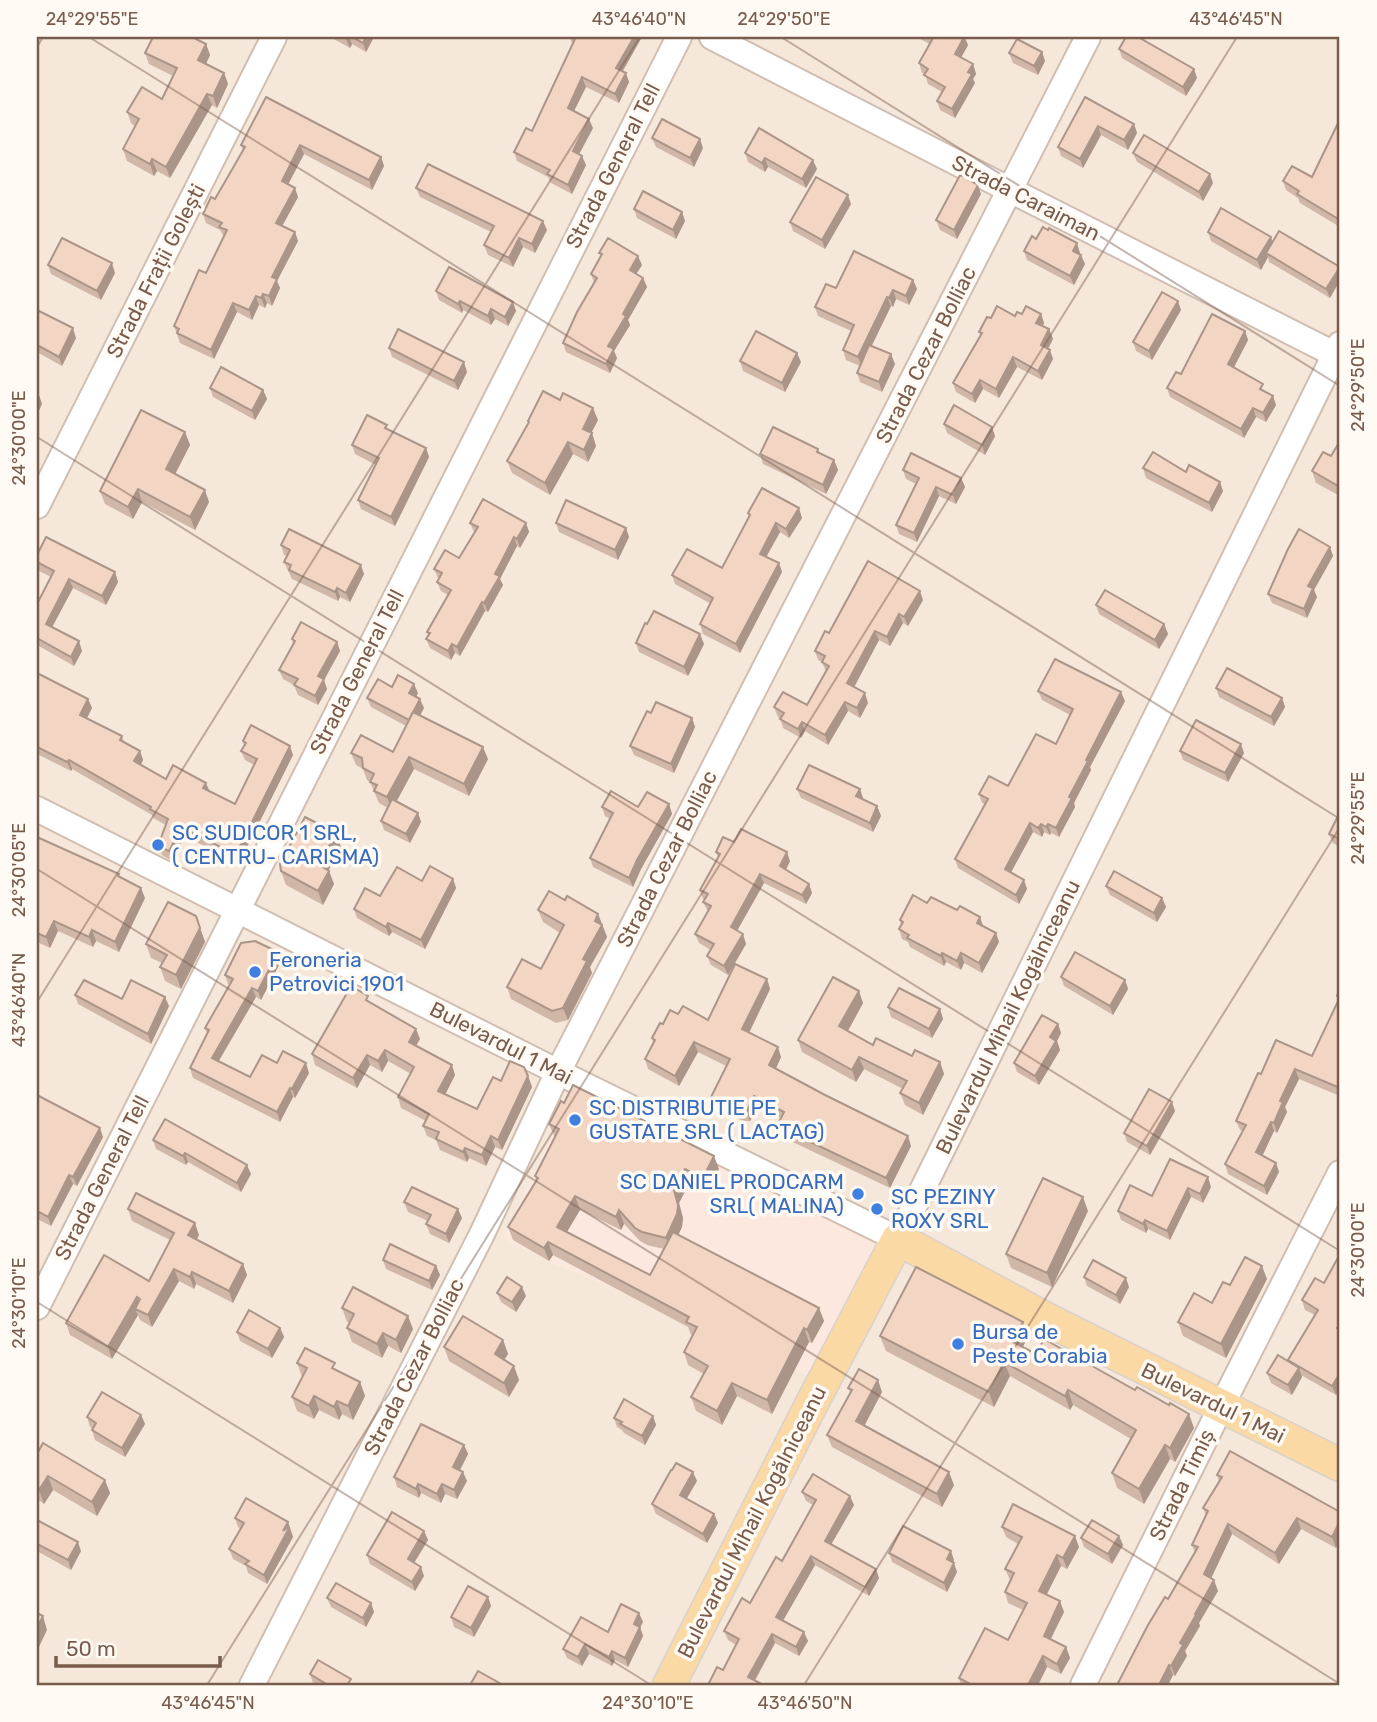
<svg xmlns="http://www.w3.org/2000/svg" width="1377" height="1722" font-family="Rubik,sans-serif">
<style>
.residential{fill:#f5e8da}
.commercial{fill:#fde8e0}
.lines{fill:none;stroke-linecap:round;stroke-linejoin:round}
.minor-casing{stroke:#d1beb0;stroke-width:28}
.major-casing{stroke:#dad1cd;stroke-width:35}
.minor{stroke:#fff;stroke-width:24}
.major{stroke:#fbd9a5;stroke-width:32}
.wall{fill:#d1b7a8;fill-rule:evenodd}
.shaded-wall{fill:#aa9588}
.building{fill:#f3d5c3;stroke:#aa9588;stroke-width:2}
.ticks{fill:none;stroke:#7a5c4d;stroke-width:2;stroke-opacity:0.45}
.shop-dot{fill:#3f7fe0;stroke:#fffaf3;stroke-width:2.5}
.labels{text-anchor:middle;stroke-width:7;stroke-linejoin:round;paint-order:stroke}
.street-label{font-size:21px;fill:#7a5c4d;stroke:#fffaf3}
.shop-label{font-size:21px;fill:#366cbe;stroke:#fffaf3;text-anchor:start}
.neatline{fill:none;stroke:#7a5c4d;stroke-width:2.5}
.ticks-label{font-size:18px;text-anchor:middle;fill:#7a5c4d}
</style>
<rect width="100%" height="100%" fill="#fdf6ec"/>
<rect class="residential" x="37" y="37" width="1303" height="1648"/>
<polygon class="commercial" points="574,1089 898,1239 814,1379 693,1319 553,1264 503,1238"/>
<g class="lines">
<g class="minor-casing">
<g id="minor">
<polyline points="712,37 1010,190 1340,357"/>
<polyline points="37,506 274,37"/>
<polyline points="37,809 558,1072 898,1239 1340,344"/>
<polyline points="37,1307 679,37"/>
<polyline points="252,1685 482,1234 558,1072 1088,37"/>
<polyline points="1083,1685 1221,1407 1340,1173"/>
</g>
</g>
<g class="major-casing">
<polyline id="major" points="669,1685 809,1409 898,1239 1052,1322 1340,1465"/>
</g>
<use href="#minor" class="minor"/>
<use href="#major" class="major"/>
</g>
<g class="wall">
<polygon points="330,37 374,37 366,52 352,44 350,48"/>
<polygon points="570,37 642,37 623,71 629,82 619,103 586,87 574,111 593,128 579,154 586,165 572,194 551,183 548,177 517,161 514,152 532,131 572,44"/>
<polygon points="916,37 965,37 968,45 961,58 973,64 976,74 973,79 975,83 955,118 940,110 937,101 942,92 928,84 925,74 922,73 919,63 930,44"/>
<polygon points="206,44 210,55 206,64 224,73 228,84 217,108 212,105 170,178 157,171 154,176 127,161 123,149 135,126 131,123 127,112 162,99 173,76 149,64 145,53"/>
<polygon points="1119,49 1197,78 1186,96 1122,58"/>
<polygon points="1042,52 1045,61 1038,75 1013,63 1009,53"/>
<polygon points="266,97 381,157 384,166 372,190 304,154 288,185 298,197 282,226 295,232 298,241 277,281 280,288 272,306 267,303 265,308 259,305 252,320 237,312 214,359 180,343 174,326 206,273 224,237 220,230 206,223 203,214 215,199 243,150 241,145"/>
<polygon points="1085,97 1134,124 1137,133 1128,150 1101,135 1083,168 1061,156 1058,147"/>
<polygon points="1340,119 1340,227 1300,203 1298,198 1286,190 1283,181 1312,177"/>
<polygon points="652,138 703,148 694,167 656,147"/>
<polygon points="745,153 817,169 806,188 768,167 765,172 748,162"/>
<polygon points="1133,153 1213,183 1203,201 1137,162"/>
<polygon points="416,188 547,230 535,253 523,247 513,267 488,255 484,245 491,232 420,197"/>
<polygon points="981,194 957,239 940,230 936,220"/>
<polygon points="851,204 825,249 793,231 790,222"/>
<polygon points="634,209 682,212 685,221 676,239 637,218"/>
<polygon points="1208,232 1272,242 1340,267 1340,280 1330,298 1269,262 1268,257 1261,270 1211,241"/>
<polygon points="1036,239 1080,253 1079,254 1085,264 1074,285 1027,260 1024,251"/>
<polygon points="599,253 642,265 636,274 643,278 647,287 628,320 630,325 614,351 617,358 610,373 566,352 563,343 594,283 591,274 601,257"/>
<polygon points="48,265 115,273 101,300 51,274"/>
<polygon points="913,280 917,289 909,305 896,299 893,307 891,306 871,346 895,364 882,392 860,382 857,373 860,366 846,360 843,350 851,331 818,316 815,307 836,288"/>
<polygon points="436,291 513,302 516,311 508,326 495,319 491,325 463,310 462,313 439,300"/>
<polygon points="37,310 76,338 62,366 37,352"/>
<polygon points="1181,310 1152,360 1136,351 1133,342"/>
<polygon points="1022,314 1041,314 1044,323 1043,326 1049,329 1053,339 1048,349 1053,359 1042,380 1017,367 999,398 983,389 975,403 956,392 953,383 981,336 979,332 1015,316"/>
<polygon points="1245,331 1248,340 1234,367 1266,392 1276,405 1266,422 1256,417 1244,438 1170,397 1167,388 1181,374"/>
<polygon points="389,348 467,372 458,390 392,357"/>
<polygon points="740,361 801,362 785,392 743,371"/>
<polygon points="210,388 263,390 267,399 255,420 213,397"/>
<polygon points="598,420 591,433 596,446 588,462 573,454 550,495 512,473 507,461 528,423 528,421"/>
<polygon points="944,424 995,436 985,455 947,433"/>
<polygon points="388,430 426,448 429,457 395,526 361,509 358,500 376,465 355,454 352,445"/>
<polygon points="185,432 190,445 175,474 209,502 195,530 142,502 133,519 105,504 100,491"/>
<polygon points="1340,441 1340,496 1316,483 1312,471 1331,456"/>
<polygon points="818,449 820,453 834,460 838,470 826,494 763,464 760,454"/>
<polygon points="1143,468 1186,472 1223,491 1212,512 1146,478"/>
<polygon points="903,470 961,478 965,487 956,504 939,496 917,542 899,534 896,525 916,484 906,479"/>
<polygon points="748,513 802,518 789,538 780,532 766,557 779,563 782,572 740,653 703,634 700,624 711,604 675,584 672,575 722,568 749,517"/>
<polygon points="470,523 526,523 529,532 520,548 517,546 500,579 503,585 488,612 485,611 460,656 455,653 451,660 430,648 426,639 428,636 427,632 448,595 441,591 437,582 439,579 438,578 434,569 459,558 474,532"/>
<polygon points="556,523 626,528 629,537 618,560 559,532"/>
<polygon points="281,545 364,574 350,602 340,597 338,601 292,579 284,562 287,556 284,555"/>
<polygon points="1330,547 1333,556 1314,590 1317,597 1307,618 1272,603 1268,594"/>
<polygon points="37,555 115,572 118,582 106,605 73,588 52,627 82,651 74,666 37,645 37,604 51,577 37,570"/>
<polygon points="923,600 908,626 903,623 890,646 879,640 854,687 868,703 860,718 848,711 828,745 805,731 801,738 783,728 780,718 778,717 774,707 807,705 826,672 822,662 818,660 815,651 829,633"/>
<polygon points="1096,605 1164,624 1168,634 1159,649 1099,614"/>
<polygon points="292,639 337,642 340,651 324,680 327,689 318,705 298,695 294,685 283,679 279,670 293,644"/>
<polygon points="636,643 704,644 688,676 639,652"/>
<polygon points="37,673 88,699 92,708 87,718 122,736 124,742 140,751 143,760 141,765 166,779 210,792 235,804 254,765 245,760 241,751 244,746 243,741 293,755 241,859 229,859 185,836 172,861 162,855 158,846 166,825 153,818 152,815 72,769 71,771 37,754"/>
<polygon points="392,687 418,693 416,697 424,708 420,716 488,759 469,796 414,769 396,801 418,813 421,822 410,843 384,830 381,821 388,808 379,803 370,782 367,780 363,769 356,765 351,753 393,752 406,726 371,707 367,698"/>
<polygon points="1216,688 1282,698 1285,707 1274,726 1219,697"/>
<polygon points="1038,691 1125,701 1090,767 1091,770 1074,803 1075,807 1059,837 1051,833 1050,835 1044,832 1042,837 1033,832 1011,872 1024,880 1027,889 1019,904 958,868 955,859 985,804 982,803 979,794 1008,786 1056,744 1070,715 1042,700"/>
<polygon points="651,713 692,718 695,727 674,773 634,755 630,746"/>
<polygon points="1180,751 1244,753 1228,782 1183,760"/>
<polygon points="797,789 860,789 863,798 862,799 877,806 881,816 873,832 801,798"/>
<polygon points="669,804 672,814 641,869 633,887 593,867 590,858 610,819 605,816 602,807 638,807"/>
<polygon points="1340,812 1340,847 1333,843 1329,834"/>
<polygon points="37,837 120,878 145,898 119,952 96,941 93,947 58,931 50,948 37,942"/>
<polygon points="734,842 790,861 786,870 809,884 812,893 806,904 764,883 737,931 746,944 728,975 711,965 707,956 711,950 699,943 695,934 708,912 703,902 705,899 703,899 700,890 718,858 716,852"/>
<polygon points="341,847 328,871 334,884 323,905 286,885 281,871"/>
<polygon points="453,879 456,888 425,949 392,932 389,936 357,918 354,909 422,881"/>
<polygon points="1106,886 1162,898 1166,907 1157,922 1110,895"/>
<polygon points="565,900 598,914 607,937 590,967 592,973 568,1020 556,1023 511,999 507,987 541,969 560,933 543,922 538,910"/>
<polygon points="927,903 983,926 996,933 999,942 982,973 964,963 961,970 946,962 944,966 910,947 908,942 902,939 899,929 901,925 900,920"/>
<polygon points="196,916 205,942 181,989 165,981 160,967 162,963 151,958 146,944"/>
<polygon points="278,952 281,961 261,1000 256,997 219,1061 250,1077 277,1063 309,1073 295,1098 293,1097 280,1122 193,1078 190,1068 207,1034 205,1028 230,985 228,984 225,975"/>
<polygon points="1061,977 1125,980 1128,989 1113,1015 1064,986"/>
<polygon points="767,979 770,989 749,1033 781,1057 776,1068 911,1146 890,1188 780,1136 777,1126 781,1118 758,1106 750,1121 743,1121 715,1107 711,1097 726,1066 698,1052 679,1086 648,1069 645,1059 653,1043 652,1038 663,1024 678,1014 708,1020"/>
<polygon points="1340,989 1340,1096 1299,1079 1285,1107 1287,1112 1277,1133 1274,1131 1262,1156 1276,1163 1279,1172 1267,1195 1228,1174 1225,1164 1243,1131 1240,1130 1236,1121 1261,1074 1312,1056 1339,1000 1337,996"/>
<polygon points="75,995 122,999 169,1006 151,1044 78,1004"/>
<polygon points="371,1002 420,1039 416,1046 455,1075 445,1094 477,1109 501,1081 528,1076 532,1087 502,1150 495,1147 486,1166 469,1158 467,1162 440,1150 436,1140 427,1136 423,1126 426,1121 401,1108 398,1097 411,1074 388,1061 382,1072 370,1065 357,1088 315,1065 312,1054"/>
<polygon points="863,1003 848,1031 873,1045 912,1056 940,1062 944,1074 923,1115 905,1105 900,1093 903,1089 864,1069 856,1082 802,1052 798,1040"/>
<polygon points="888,1007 940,1009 943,1019 932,1038 891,1017"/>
<polygon points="1058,1024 1061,1033 1057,1041 1060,1050 1039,1085 1017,1072 1014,1063"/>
<polygon points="37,1095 103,1137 77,1186 73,1184 51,1226 37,1219"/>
<polygon points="1175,1111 1150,1155 1127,1142 1124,1133"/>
<path d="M549,1124L719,1169L707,1191L690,1182L679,1203L683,1218L682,1227L678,1235L819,1308L824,1321L812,1343L809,1342L772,1414L737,1396L722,1425L696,1411L691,1397L704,1374L688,1365L684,1352L693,1336L691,1335L688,1327L553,1255L549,1261L513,1240L508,1227L536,1180L535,1176L555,1138ZM580,1210L621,1230L624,1224L640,1241L647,1245L664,1249L650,1275L567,1232Z"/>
<polygon points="153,1140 251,1174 241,1192 188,1162 186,1165 156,1149"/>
<polygon points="1170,1159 1211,1187 1203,1203 1191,1197 1170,1240 1148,1229 1146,1233 1121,1220 1118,1211 1152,1196"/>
<polygon points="404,1202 462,1218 449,1243 430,1234 426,1224 428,1221 408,1212"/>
<polygon points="128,1209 199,1235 196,1240 243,1264 247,1275 233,1303 196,1284 194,1289 179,1281 152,1327 140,1320 138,1315 112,1359 70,1335 66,1323 149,1281 170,1240 132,1221"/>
<polygon points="1088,1211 1052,1287 1011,1268 1006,1254"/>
<polygon points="1340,1254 1340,1388 1336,1395 1301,1375 1302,1377 1292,1395 1271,1383 1267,1373 1289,1362 1288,1360 1315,1315 1305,1310 1302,1300 1324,1283"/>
<polygon points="383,1260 436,1266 440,1275 432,1290 386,1269"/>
<polygon points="1084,1277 1129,1287 1120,1304 1087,1286"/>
<polygon points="1267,1279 1226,1358 1183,1336 1178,1322 1212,1303 1230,1285"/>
<polygon points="497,1293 526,1296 516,1312 501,1302"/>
<polygon points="342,1308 413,1329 401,1353 388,1346 382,1358 352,1342 347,1328 350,1323 347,1322"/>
<polygon points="280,1328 284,1337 272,1358 240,1341 237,1332"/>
<polygon points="880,1336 1028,1336 1023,1347 1194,1428 1175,1462 1170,1459 1144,1504 1117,1488 1112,1473 1131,1439 1073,1405 1070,1410 1010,1376 994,1407 886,1351"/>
<polygon points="503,1340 508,1354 504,1360 519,1380 509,1397 449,1361 444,1347"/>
<polygon points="297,1363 338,1371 360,1382 365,1396 353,1420 342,1414 339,1420 319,1410 314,1419 297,1411 292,1397 302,1377"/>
<polygon points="848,1388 882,1392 864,1426 954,1485 942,1507 832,1447 827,1435 850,1392"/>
<polygon points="141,1415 145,1424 125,1457 95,1440 92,1430 93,1428 90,1427 87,1417"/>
<polygon points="653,1416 656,1425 645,1445 624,1433 622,1430 617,1427 614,1418"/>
<polygon points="464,1445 468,1454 460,1470 467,1481 457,1499 445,1494 441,1503 421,1493 419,1498 397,1487 394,1477"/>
<polygon points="37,1454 110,1493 97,1516 53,1490 44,1504 37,1499"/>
<polygon points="1217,1475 1340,1512 1340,1539 1336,1548 1301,1529 1279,1564 1232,1534 1211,1578 1218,1591 1199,1623 1200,1626 1185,1651 1187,1656 1175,1676 1173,1675 1168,1685 1119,1685 1118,1683 1195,1553 1192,1545 1206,1516 1203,1508 1219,1481"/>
<polygon points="697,1481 686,1499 714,1514 718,1523 707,1543 656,1514 652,1504"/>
<polygon points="802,1492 854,1505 831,1544 879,1578 869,1596 815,1565 783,1620 808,1641 799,1656 775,1643 755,1681 708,1685 723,1670 736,1645 728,1640 724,1631 750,1603 782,1561 813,1505 806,1501"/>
<polygon points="235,1518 288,1522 293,1537 267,1584 248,1573 246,1566 233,1559 229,1549 241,1529 238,1527"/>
<polygon points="37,1520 81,1551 71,1570 37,1551"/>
<polygon points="1002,1527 1079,1547 1067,1569 1061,1566 1046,1595 1064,1612 1051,1639 1066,1647 1070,1658 1061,1674 1047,1667 1038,1685 961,1685 959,1678 1008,1640 1023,1610 1008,1603 1005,1592 1010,1580 1005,1569 1018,1544 1006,1537"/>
<polygon points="424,1531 428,1540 414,1563 424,1576 415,1591 370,1564 367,1555"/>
<polygon points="1119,1536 1123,1545 1112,1564 1084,1547 1081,1538"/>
<polygon points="889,1553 954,1560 953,1563 957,1572 947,1592 892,1562"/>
<polygon points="488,1597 491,1606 474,1637 454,1627 451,1617"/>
<polygon points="327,1598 371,1603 374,1612 366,1627 331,1607"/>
<polygon points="643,1622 640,1627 643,1636 628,1667 615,1660 612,1666 589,1654 582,1666 567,1658 563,1649 608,1632"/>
<polygon points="310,1674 353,1685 316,1685 313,1683"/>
</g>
<g class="shaded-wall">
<polygon points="347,37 349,37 352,44 350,48 346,39"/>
<polygon points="366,37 374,37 366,52 363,43"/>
<polygon points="634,37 642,37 619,77 616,68"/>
<polygon points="964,37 968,45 958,63 955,54"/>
<polygon points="206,44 210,55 202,72 198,60"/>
<polygon points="1042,52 1045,61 1038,75 1034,66"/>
<polygon points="973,64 976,74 973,79 975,83 955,118 952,109 968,72"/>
<polygon points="1194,69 1197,78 1186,96 1183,87"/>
<polygon points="224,73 228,84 217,108 213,96"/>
<polygon points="626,73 629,82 619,103 615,94"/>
<polygon points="582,77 586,87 571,117 568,108"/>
<polygon points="207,94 212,105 170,178 166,167"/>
<polygon points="589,119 593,128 576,160 573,151"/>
<polygon points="1134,124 1137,133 1128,150 1124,140"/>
<polygon points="1098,126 1101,135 1083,168 1080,159"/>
<polygon points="700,139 703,148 694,167 690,158"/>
<polygon points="300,145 304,154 285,190 282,181"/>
<polygon points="582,156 586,165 572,194 568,185"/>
<polygon points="381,157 384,166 372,190 369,180"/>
<polygon points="765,158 768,167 765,172 762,163"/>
<polygon points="152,159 157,171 154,176 150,164"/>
<polygon points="813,160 817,169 806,188 802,179"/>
<polygon points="1210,174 1213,183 1203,201 1199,192"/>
<polygon points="978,185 981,194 957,239 954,230"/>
<polygon points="295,188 298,197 279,232 276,223"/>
<polygon points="848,195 851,204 825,249 822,240"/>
<polygon points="682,212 685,221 676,239 673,230"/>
<polygon points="543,221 547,230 535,253 532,244"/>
<polygon points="295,232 298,241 277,281 280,288 272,306 269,296 272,277"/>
<polygon points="1271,237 1274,246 1266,253 1268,257 1261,270 1257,260"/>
<polygon points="519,238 523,247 513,267 509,258"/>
<polygon points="1077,243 1080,253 1076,260 1073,251"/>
<polygon points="1081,255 1085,264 1074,285 1070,276"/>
<polygon points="638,256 642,265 633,279 630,270"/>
<polygon points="112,263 115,273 101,300 97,291"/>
<polygon points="1340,267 1340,280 1330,298 1326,289"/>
<polygon points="643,278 647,287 628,320 630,325 614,351 617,358 610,373 606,364 608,346 623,314"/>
<polygon points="913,280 917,289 909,305 906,296"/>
<polygon points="893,290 896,299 893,307 889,298"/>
<polygon points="263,294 267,303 265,308 261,298"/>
<polygon points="256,296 259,305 252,320 249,310"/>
<polygon points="887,297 891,306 862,366 858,357"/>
<polygon points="460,301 463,310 462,313 458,304"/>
<polygon points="1178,301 1181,310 1152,360 1149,351"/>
<polygon points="513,302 516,311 508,326 505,317"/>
<polygon points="233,303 237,312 214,359 211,350"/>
<polygon points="491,309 495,319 491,325 488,316"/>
<polygon points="1041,314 1044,323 1039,332 1036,323"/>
<polygon points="73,328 76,338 62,366 59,357"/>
<polygon points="1049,329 1053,339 1045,354 1041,345"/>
<polygon points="1245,331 1248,340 1231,373 1228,364"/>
<polygon points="1050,350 1053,359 1042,380 1038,371"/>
<polygon points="797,353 801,362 785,392 782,383"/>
<polygon points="891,354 895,364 882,392 879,382"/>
<polygon points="1013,357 1017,367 999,398 996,389"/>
<polygon points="464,362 467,372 458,390 454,381"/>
<polygon points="980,380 983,389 975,403 972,394"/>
<polygon points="37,389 42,404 37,415"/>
<polygon points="263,390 267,399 255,420 252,411"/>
<polygon points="1273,396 1276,405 1266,422 1263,413"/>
<polygon points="593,408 598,420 587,441 583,429"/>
<polygon points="1253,408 1256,417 1244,438 1241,429"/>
<polygon points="992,427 995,436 985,455 982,445"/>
<polygon points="185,432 190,445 171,482 166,469"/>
<polygon points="592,433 596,446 588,462 584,450"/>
<polygon points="568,442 573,454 550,495 545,483"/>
<polygon points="426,448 429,457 395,526 391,517"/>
<polygon points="834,460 838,470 826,494 823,485"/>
<polygon points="961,478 965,487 956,504 953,495"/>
<polygon points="1220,482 1223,491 1212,512 1209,503"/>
<polygon points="936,487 939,496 917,542 914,533"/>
<polygon points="138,489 142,502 133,519 128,507"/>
<polygon points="205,490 209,502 195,530 190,517"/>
<polygon points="799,508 802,518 789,538 786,529"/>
<polygon points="526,523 529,532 520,548 517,539"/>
<polygon points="776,523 780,532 763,563 760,554"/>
<polygon points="626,528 629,537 618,560 615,550"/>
<polygon points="514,537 517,546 500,579 503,585 488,612 484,603 495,574"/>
<polygon points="1330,547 1333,556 1314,590 1317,597 1307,618 1304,609 1308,586"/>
<polygon points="779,563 782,572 740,653 736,644"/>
<polygon points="361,565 364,574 350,602 346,593"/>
<polygon points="115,572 118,582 106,605 102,596"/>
<polygon points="69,579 73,588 49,633 46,624"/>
<polygon points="337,588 340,597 338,601 335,592"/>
<polygon points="920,591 923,600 908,626 904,617"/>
<polygon points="482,602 485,611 460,656 457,647"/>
<polygon points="899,614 903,623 890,646 887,637"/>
<polygon points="1164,624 1168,634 1159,649 1155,640"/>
<polygon points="875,631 879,640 851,693 847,683"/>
<polygon points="700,634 704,644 688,676 684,667"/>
<polygon points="79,641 82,651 74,666 71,657"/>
<polygon points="337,642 340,651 324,680 327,689 318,705 315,696 318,676"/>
<polygon points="452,644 455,653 451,660 448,651"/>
<polygon points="414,684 418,693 413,702 409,693"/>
<polygon points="1121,692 1125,701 1090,767 1091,770 1074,803 1075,807 1059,837 1056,828 1069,797 1086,760"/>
<polygon points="865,693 868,703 860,718 857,708"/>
<polygon points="1282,698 1285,707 1274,726 1271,717"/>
<polygon points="88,699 92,708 84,724 80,715"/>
<polygon points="420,699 424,708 412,730 409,720"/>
<polygon points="845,702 848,711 828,745 825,735"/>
<polygon points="692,718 695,727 674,773 671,764"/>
<polygon points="802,722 805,731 801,738 798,729"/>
<polygon points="1241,744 1244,753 1228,782 1225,773"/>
<polygon points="290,746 293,755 241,859 238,850"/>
<polygon points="483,747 488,759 469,796 464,784"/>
<polygon points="140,751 143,760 138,770 134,761"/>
<polygon points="409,757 414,769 392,810 387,797"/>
<polygon points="69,760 72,769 71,771 67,762"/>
<polygon points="206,783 210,792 203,788"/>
<polygon points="860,789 863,798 859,806 856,796"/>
<polygon points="669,804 672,814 641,869 633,887 629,878 637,860"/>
<polygon points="877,806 881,816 873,832 870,823"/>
<polygon points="418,813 421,822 410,843 406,834"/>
<polygon points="1030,823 1033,832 1008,878 1005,869"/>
<polygon points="1041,824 1044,832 1042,837 1038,828"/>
<polygon points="1048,824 1051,833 1050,835 1046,827"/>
<polygon points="182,827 185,836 172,861 169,851"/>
<polygon points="336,833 341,847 324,879 319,865"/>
<polygon points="787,852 790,861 783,875 780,866"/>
<polygon points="329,871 334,884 323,905 318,891"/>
<polygon points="760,874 764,883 734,936 731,927"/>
<polygon points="453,879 456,888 425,949 421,940"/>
<polygon points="1024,880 1027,889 1019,904 1016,895"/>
<polygon points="809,884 812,893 806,904 802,895"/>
<polygon points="141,888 145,898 119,952 115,942"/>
<polygon points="1162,898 1166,907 1157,922 1154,913"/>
<polygon points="598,914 607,937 590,967 592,973 568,1020 563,1008 583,959 595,921"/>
<polygon points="980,917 983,926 977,923"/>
<polygon points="54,921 58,931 50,948 46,937"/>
<polygon points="388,923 392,932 389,936 386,927"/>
<polygon points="200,928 205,942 181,989 176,975"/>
<polygon points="92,930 96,941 93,947 89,937"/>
<polygon points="996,933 999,942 982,973 979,963"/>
<polygon points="743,934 746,944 728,975 724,966"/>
<polygon points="278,952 281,961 261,1000 258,991"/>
<polygon points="942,953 946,962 944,966 941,956"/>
<polygon points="961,953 964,963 961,970 957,961"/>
<polygon points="767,979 770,989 746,1039 742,1029"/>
<polygon points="1125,980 1128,989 1113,1015 1110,1006"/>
<polygon points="252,988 256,997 215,1067 212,1058"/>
<polygon points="859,991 863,1003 844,1038 839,1026"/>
<polygon points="165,997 169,1006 151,1044 148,1034"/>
<polygon points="940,1009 943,1019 932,1038 929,1029"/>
<polygon points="1058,1024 1061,1033 1057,1041 1060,1050 1039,1085 1035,1076 1050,1037"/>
<polygon points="416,1029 420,1039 412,1052 409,1042"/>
<polygon points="694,1042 698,1052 679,1086 675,1076"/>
<polygon points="778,1047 781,1057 773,1075 769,1065"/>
<polygon points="385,1050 388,1061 382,1072 378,1061"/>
<polygon points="367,1055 370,1065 357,1088 353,1078"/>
<polygon points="859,1057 864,1069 856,1082 852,1070"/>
<polygon points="940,1062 944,1074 923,1115 919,1103"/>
<polygon points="306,1063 309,1073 295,1098 292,1089"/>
<polygon points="452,1065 455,1075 442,1101 438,1091"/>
<polygon points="1295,1069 1299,1079 1285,1107 1287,1112 1277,1133 1274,1123 1280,1101"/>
<polygon points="528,1076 532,1087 502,1150 498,1140"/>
<polygon points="290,1088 293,1097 280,1122 277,1112"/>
<polygon points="754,1096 758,1106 750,1121 747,1111"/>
<polygon points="1172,1102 1175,1111 1150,1155 1147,1146"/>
<polygon points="1271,1122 1274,1131 1260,1161 1256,1152"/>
<polygon points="100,1128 103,1137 77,1186 73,1177"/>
<polygon points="491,1136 495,1147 486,1166 482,1155"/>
<polygon points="908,1136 911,1146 890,1188 886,1178"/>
<polygon points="465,1148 469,1158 467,1162 463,1152"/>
<polygon points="185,1153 188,1162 186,1165 183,1156"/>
<polygon points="714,1156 719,1169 707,1191 703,1178"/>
<polygon points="1276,1163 1279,1172 1267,1195 1264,1186"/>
<polygon points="247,1165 251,1174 241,1192 237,1183"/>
<polygon points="685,1169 690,1182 679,1203 683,1218 682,1227 671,1251 666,1238 674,1190"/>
<polygon points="69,1175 73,1184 51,1226 48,1217"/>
<polygon points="1208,1177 1211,1187 1203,1203 1200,1194"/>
<polygon points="1188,1188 1191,1197 1170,1240 1167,1231"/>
<polygon points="575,1196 580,1210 562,1240 557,1227"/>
<polygon points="1083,1197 1088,1211 1052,1287 1047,1273"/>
<polygon points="458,1209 462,1218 449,1243 446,1234"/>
<polygon points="619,1210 624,1224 621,1230 616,1217"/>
<polygon points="1145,1220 1148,1229 1146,1233 1143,1224"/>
<polygon points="195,1223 199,1235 193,1247 188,1235"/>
<polygon points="548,1242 553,1255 549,1261 544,1248"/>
<polygon points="243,1264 247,1275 233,1303 229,1291"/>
<polygon points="436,1266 440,1275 432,1290 429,1281"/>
<polygon points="1262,1266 1267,1279 1226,1358 1221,1344"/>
<polygon points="174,1269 179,1281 152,1327 148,1315"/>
<polygon points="192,1272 196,1284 194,1289 190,1277"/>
<polygon points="1126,1278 1129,1287 1120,1304 1116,1295"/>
<polygon points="522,1287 526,1296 516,1312 512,1302"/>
<polygon points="137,1297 141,1309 135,1309 138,1315 112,1359 108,1347"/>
<polygon points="819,1308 824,1321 812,1343 807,1330"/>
<polygon points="408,1316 413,1329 401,1353 396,1340"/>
<polygon points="1023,1322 1028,1336 1018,1357 1013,1342"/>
<polygon points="280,1328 284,1337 272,1358 268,1349"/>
<polygon points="804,1328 809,1342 772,1414 767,1400"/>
<polygon points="383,1333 388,1346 382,1358 377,1344"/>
<polygon points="503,1340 508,1354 499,1368 495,1354"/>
<polygon points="1004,1362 1010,1376 994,1407 989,1392"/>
<polygon points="514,1366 519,1380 509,1397 504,1383"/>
<polygon points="1299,1368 1302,1377 1292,1395 1288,1385"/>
<polygon points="1340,1373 1340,1388 1336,1395 1332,1386"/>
<polygon points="878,1380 882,1392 860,1434 856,1421"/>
<polygon points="360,1382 365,1396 353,1420 348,1406"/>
<polygon points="732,1383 737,1396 722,1425 717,1411"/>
<polygon points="1068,1390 1073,1405 1070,1410 1065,1396"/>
<polygon points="314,1396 319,1410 314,1419 309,1406"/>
<polygon points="337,1401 342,1414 339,1420 334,1407"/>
<polygon points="1189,1414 1194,1428 1175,1462 1170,1448"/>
<polygon points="141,1415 145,1424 125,1457 122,1448"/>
<polygon points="653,1416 656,1425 645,1445 642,1436"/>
<polygon points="464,1445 468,1454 457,1476 453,1467"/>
<polygon points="1165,1445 1170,1459 1144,1504 1139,1489"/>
<polygon points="463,1472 467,1481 457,1499 454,1490"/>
<polygon points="693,1472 697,1481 683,1505 680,1495"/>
<polygon points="949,1472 954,1485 942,1507 937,1494"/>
<polygon points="48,1476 53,1490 44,1504 39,1490"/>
<polygon points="105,1480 110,1493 97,1516 92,1502"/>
<polygon points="418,1484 421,1493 419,1498 416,1489"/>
<polygon points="442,1484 445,1494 441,1503 437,1494"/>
<polygon points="850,1496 854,1505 828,1550 825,1541"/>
<polygon points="714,1514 718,1523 707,1543 703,1534"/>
<polygon points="1297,1518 1301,1529 1279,1564 1275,1553"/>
<polygon points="1340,1521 1340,1539 1336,1548 1332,1537"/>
<polygon points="288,1522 293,1537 267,1584 264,1575"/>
<polygon points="1228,1524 1232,1534 1208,1585 1204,1574"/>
<polygon points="424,1531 428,1540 411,1568 408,1559"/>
<polygon points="1075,1536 1079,1547 1067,1569 1063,1558"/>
<polygon points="1119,1536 1123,1545 1112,1564 1108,1554"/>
<polygon points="78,1542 81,1551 71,1570 68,1560"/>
<polygon points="951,1551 954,1560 950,1568 947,1559"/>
<polygon points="1057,1555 1061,1566 1043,1602 1039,1591"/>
<polygon points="811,1556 815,1565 780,1626 776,1617"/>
<polygon points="954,1563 957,1572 947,1592 944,1583"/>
<polygon points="421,1567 424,1576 415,1591 412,1582"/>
<polygon points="876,1569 879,1578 869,1596 865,1587"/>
<polygon points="1214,1580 1218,1591 1199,1623 1200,1626 1185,1651 1187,1656 1175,1676 1171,1666 1180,1643"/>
<polygon points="488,1597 491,1606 474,1637 471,1628"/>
<polygon points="1060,1601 1064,1612 1047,1646 1044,1636"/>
<polygon points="371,1603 374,1612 366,1627 363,1618"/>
<polygon points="639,1613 643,1622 640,1627 643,1636 628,1667 625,1658 634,1624"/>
<polygon points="43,1616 47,1630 37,1651 37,1628"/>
<polygon points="804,1632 808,1641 799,1656 796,1647"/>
<polygon points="772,1634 775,1643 752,1685 748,1677"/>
<polygon points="585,1644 589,1654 582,1666 578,1657"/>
<polygon points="1066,1647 1070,1658 1061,1674 1057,1664"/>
<polygon points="612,1651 615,1660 612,1666 609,1657"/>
<polygon points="1043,1656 1047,1667 1038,1685 1028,1685"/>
<polygon points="1169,1665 1173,1675 1168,1685 1159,1685"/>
</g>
<g class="building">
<polygon points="153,37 192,37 206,44 198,60 224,73 213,96 207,94 166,167 152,159 150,164 123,149 139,119 127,112 142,87 162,99 177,68 145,53"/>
<polygon points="352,37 366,37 363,43"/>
<polygon points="571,37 634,37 616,68 626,73 615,94 582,77 568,108 589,119 573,151 582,156 568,185 547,174 550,170 514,152 526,128 532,131 575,39"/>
<polygon points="930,37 964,37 955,54 973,64 968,72 972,74 952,109 937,101 945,87 924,75 928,69 919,63 933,38"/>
<polygon points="1126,37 1138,37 1194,69 1183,87 1119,49"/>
<polygon points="1017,39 1042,52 1034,66 1009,53"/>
<polygon points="266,97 381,157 369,180 300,145 282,181 295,188 276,223 295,232 272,277 277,279 269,296 263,294 261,298 256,296 249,310 233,303 211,350 177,333 179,329 174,326 199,270 206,273 227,230 219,227 222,223 203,214 211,197 215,199 245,147 241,145"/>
<polygon points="1085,97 1134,124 1124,140 1098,126 1080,159 1058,147"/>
<polygon points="662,119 700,139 690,158 652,138"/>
<polygon points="1340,119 1340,220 1297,194 1299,191 1283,181 1292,166 1312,177"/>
<polygon points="759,128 813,160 802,179 765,158 762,163 745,153"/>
<polygon points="1144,135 1210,174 1199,192 1133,153"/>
<polygon points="428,164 543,221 532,244 519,238 509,258 484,245 494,226 416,188"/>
<polygon points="960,175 978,185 954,230 936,220"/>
<polygon points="816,177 848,195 822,240 790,222"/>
<polygon points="643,191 682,212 673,230 634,209"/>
<polygon points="1221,208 1271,237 1257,260 1208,232"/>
<polygon points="1043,227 1048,230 1049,228 1077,243 1073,251 1081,255 1070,276 1024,251 1032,236 1036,239"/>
<polygon points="1279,231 1340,267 1326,289 1266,253"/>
<polygon points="62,238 112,263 97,291 48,265"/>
<polygon points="608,238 638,256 630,270 643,278 623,314 626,316 608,346 614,349 606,364 563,343 577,312 597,278 591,274 602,254 599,253"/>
<polygon points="854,251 913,280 906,296 893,290 889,298 887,297 858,357 843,350 854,325 815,307 826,284 836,288"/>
<polygon points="449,267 513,302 505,317 491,309 488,316 460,301 458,304 436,291"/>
<polygon points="1162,292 1178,301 1149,351 1133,342"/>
<polygon points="997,306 1015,316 1017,312 1022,314 1026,306 1041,314 1036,323 1049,329 1041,345 1050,350 1038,371 1013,357 996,389 980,380 972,394 953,383 982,333 979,332 987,317 991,318"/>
<polygon points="37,310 73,328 59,357 37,345"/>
<polygon points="1212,314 1245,331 1228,364 1263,384 1260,389 1273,396 1263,413 1253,408 1241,429 1167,388 1176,372 1181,374"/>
<polygon points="398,329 464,362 454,381 389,348"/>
<polygon points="756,331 797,353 782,383 740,361"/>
<polygon points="869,345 891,354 879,382 857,373"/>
<polygon points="221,367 263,390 252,411 210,388"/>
<polygon points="543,391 560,400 563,393 593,408 583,429 592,433 584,450 568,442 545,483 507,461 529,422 528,421"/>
<polygon points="954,405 992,427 982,445 944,424"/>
<polygon points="141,410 185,432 166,469 205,490 190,517 138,489 128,507 100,491"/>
<polygon points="367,415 387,425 385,428 426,448 391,517 358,500 379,458 352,445"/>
<polygon points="773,427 818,449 817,452 834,460 823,485 760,454"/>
<polygon points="1340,441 1340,487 1312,471 1323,452 1331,456"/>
<polygon points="1153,452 1186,472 1189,465 1220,482 1209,503 1143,468"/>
<polygon points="911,453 961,478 953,495 936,487 914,533 896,525 919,478 903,470"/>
<polygon points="762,488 799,508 786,529 776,523 760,554 779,563 736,644 700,624 713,598 672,575 687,549 722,568 750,515 748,513"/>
<polygon points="483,499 526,523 517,539 514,537 495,574 500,576 484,603 482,602 457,647 452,644 448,651 426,639 430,633 427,632 451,590 437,582 442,573 434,569 445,550 459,558 478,527 470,523"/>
<polygon points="566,500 626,528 615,550 556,523"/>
<polygon points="289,529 361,565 346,593 337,588 335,592 289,570 291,565 284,562 290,550 281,545"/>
<polygon points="1299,529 1330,547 1308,586 1313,588 1304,609 1268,594 1288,549"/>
<polygon points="46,537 115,572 102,596 69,579 46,624 79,641 71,657 37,638 37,604 54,571 37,562 37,555"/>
<polygon points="868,561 920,591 904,617 899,614 887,637 875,631 847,683 865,693 857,708 845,702 825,735 802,722 798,729 780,719 784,713 774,707 783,692 807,705 829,666 822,662 825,656 815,651 825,631 829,633"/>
<polygon points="1105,590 1164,624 1155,640 1096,605"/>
<polygon points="654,611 700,634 684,667 636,643 645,623 647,624"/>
<polygon points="301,622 337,642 318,676 324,679 315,696 294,685 298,679 279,670 295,641 292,639"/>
<polygon points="1055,659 1121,692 1086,760 1088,761 1069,797 1072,798 1056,828 1048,824 1046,827 1041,824 1038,828 1030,823 1005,869 1024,880 1016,895 955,859 988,799 979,794 989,776 1008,786 1036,734 1056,744 1073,709 1038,691"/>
<polygon points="1227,668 1282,698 1271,717 1216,688"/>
<polygon points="37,673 88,699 80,715 122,736 120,740 140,751 134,761 166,779 173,765 206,783 203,788 235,804 257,759 241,751 246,743 243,741 251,725 290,746 238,850 226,850 182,827 169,851 158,846 168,819 150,809 151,807 69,760 67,762 37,747"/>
<polygon points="398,675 414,684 409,693 420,699 409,720 367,698 378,679 392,687"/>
<polygon points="656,702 692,718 671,764 630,746 647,711 651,713"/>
<polygon points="413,712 483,747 464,784 409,757 387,797 374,791 377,785 370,782 374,774 363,768 362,758 351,753 361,735 393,752"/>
<polygon points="1196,720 1241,744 1225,773 1180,751"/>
<polygon points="809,765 860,789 856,796 877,806 870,823 797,789"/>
<polygon points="611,791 638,807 647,792 669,804 637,860 629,878 590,858 613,813 602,807"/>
<polygon points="392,799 418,813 406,834 381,821"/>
<polygon points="1340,812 1340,839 1329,834"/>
<polygon points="305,817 336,833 319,865 329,871 318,891 281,871 280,864"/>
<polygon points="741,829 787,852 780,866 809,884 802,895 760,874 731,927 743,934 724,966 707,956 714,944 695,934 711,906 703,902 708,894 700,890 720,854 716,852 723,837 734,842"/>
<polygon points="37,837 119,874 118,876 141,888 115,942 92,930 89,937 54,921 46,937 37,933"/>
<polygon points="430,866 453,879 421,940 388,923 386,927 354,909 365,888 380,896 397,867 422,881"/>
<polygon points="1114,871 1162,898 1154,913 1106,886"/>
<polygon points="549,891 565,900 567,896 598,914 595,921 602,925 583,959 587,961 563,1008 552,1011 507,987 522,959 541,969 564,925 538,910"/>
<polygon points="913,895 927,903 931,897 957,910 960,906 980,917 977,923 996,933 979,963 961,953 957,961 942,953 941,956 907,938 909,935 899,929 903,922 900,920"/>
<polygon points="168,902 196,916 200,928 176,975 160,967 167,955 146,944"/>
<polygon points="255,941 278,952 258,991 252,988 212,1058 250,1077 262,1055 277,1063 283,1051 306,1063 292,1089 290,1088 277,1112 190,1068 209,1030 205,1028 233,979 225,975 241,943"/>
<polygon points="1075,952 1125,980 1110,1006 1061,977"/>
<polygon points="735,964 767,979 742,1029 778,1047 769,1065 825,1095 908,1136 886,1178 777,1126 784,1112 754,1096 747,1111 740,1111 711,1097 730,1059 694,1042 675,1076 645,1059 655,1040 652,1038 660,1023 663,1024 670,1010 678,1014 683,1006 708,1020"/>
<polygon points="833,977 859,991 839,1026 873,1045 876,1038 912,1056 915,1050 940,1062 919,1103 900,1093 907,1081 859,1057 852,1070 798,1040"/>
<polygon points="84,980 122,999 131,980 165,997 148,1034 75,995"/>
<polygon points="351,986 368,996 366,1000 416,1029 409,1042 452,1065 438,1091 477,1109 493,1077 501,1081 510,1061 524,1067 528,1076 498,1140 491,1136 482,1155 465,1148 463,1152 436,1139 439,1132 423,1126 429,1114 398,1097 414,1067 385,1050 378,1061 367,1055 353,1078 312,1054"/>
<polygon points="899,988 940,1009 929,1029 888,1007"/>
<polygon points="1340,989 1340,1088 1295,1069 1280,1101 1283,1102 1274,1123 1271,1122 1256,1152 1276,1163 1264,1186 1225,1164 1246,1125 1236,1121 1258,1073 1261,1074 1276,1040 1312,1056 1340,997 1337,996"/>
<polygon points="1042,1015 1058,1024 1050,1037 1056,1041 1035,1076 1014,1063"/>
<polygon points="573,1085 714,1156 703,1178 685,1169 674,1190 678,1205 677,1214 666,1238 642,1232 635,1228 619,1210 616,1217 575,1196 557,1227 650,1275 673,1232 819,1308 807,1330 804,1328 767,1400 732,1383 717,1411 691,1397 708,1366 684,1352 697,1327 686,1322 689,1317 548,1242 544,1248 508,1227 538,1178 535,1176 559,1129 549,1124 561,1101 564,1103"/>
<polygon points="1149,1089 1172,1102 1147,1146 1124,1133"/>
<polygon points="37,1095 100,1128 73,1177 69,1175 48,1217 37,1211"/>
<polygon points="165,1119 247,1165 237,1183 185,1153 183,1156 153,1140"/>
<polygon points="1170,1159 1208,1177 1200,1194 1188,1188 1167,1231 1145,1220 1143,1224 1118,1211 1130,1185 1152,1196"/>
<polygon points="1043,1178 1083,1197 1047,1273 1006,1254"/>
<polygon points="412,1187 458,1209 446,1234 426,1224 431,1215 404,1202"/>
<polygon points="136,1193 195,1223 188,1235 243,1264 229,1291 192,1272 190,1277 174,1269 148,1315 135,1309 140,1299 137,1297 108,1347 66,1323 104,1255 149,1281 174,1233 128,1209"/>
<polygon points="390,1244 436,1266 429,1281 383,1260"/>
<polygon points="1340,1254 1340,1324 1337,1328 1340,1330 1340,1373 1332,1386 1288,1360 1318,1310 1302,1300 1315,1278 1324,1283"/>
<polygon points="1245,1257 1262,1266 1221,1344 1178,1322 1194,1293 1212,1303 1223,1282 1230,1285"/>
<polygon points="1093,1260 1126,1278 1116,1295 1084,1277"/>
<polygon points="916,1267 1023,1322 1013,1342 1036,1354 1044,1339 1135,1390 1137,1387 1169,1405 1170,1403 1189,1414 1170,1448 1165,1445 1139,1489 1112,1473 1136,1430 1068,1390 1065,1396 1004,1362 989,1392 880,1336"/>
<polygon points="507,1277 522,1287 512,1302 497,1293"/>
<polygon points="353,1287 408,1316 396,1340 383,1333 377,1344 347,1328 354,1314 342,1308"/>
<polygon points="249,1310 280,1328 268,1349 237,1332"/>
<polygon points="463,1316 503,1340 495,1354 514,1366 504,1383 444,1347"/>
<polygon points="305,1348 335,1363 332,1368 360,1382 348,1406 337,1401 334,1407 314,1396 309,1406 292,1397 307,1368 297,1363"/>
<polygon points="1278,1355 1299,1368 1288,1385 1267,1373"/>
<polygon points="859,1369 878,1380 856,1421 949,1472 937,1494 827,1435 852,1390 848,1388"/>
<polygon points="102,1392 141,1415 122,1448 92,1430 96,1423 87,1417"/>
<polygon points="624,1399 653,1416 642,1436 620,1424 622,1422 614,1418"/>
<polygon points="421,1424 464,1445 453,1467 463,1472 454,1490 442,1484 437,1494 418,1484 416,1489 394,1477"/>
<polygon points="43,1443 105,1480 92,1502 48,1476 39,1490 37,1489 37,1454"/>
<polygon points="1230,1451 1340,1512 1340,1521 1332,1537 1297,1518 1275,1553 1228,1524 1204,1574 1214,1580 1195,1614 1196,1615 1180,1643 1183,1645 1171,1666 1169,1665 1159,1685 1122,1685 1118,1683 1148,1625 1165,1597 1168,1599 1198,1547 1192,1545 1208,1511 1203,1508 1222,1477 1217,1475"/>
<polygon points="676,1463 693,1472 680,1495 714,1514 703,1534 652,1504 671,1470 672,1470"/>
<polygon points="813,1474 850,1496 825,1541 876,1569 865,1587 811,1556 776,1617 804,1632 796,1647 772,1634 748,1677 764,1685 708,1685 717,1667 723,1670 739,1639 724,1631 742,1598 750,1603 776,1557 782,1561 816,1500 802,1492"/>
<polygon points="246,1498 288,1522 283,1531 288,1527 289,1528 264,1575 245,1564 249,1561 229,1549 244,1523 235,1518"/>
<polygon points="1013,1504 1075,1536 1063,1558 1057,1555 1039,1591 1060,1601 1044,1636 1066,1647 1057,1664 1043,1656 1028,1685 972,1685 959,1678 985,1628 1008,1640 1027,1603 1005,1592 1014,1573 1005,1569 1022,1537 1002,1527"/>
<polygon points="392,1512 424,1531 408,1559 421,1567 412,1582 367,1555"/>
<polygon points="37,1520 78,1542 68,1560 37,1544"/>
<polygon points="1092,1520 1119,1536 1108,1554 1081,1538"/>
<polygon points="903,1526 951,1551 947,1559 954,1563 944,1583 889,1553"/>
<polygon points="336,1583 371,1603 363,1618 327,1598"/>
<polygon points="468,1586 488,1597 471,1628 451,1617"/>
<polygon points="621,1604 639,1613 634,1624 640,1627 625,1658 612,1651 609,1657 585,1644 578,1657 563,1649 581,1617 608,1632"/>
<polygon points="37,1613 43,1616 37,1628"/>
<polygon points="318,1660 351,1679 347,1685 328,1685 310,1674"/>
<polygon points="478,1671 503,1685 470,1685"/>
</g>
<path class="ticks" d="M89,37L1340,819M781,37L1340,386M37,47L43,37M37,437L1340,1251M37,869L1340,1684M37,1002L640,37M37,1302L651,1685M207,1685L1237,37M804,1685L1340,827"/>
<g class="shop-dot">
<circle cx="158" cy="845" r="7"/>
<circle cx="255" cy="972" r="7"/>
<circle cx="575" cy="1120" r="7"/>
<circle cx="858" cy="1194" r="7"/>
<circle cx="877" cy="1209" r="7"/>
<circle cx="958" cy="1344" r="7"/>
</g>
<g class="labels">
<g class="street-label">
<text transform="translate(613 166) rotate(-63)" y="7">Strada General Tell</text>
<text transform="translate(1026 198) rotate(27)" y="7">Strada Caraiman</text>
<text transform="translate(156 271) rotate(-63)" y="7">Strada Frații Golești</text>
<text transform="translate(926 355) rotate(-63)" y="7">Strada Cezar Bolliac</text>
<text transform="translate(357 672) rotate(-63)" y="7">Strada General Tell</text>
<text transform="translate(667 859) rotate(-63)" y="7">Strada Cezar Bolliac</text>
<text transform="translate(1008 1017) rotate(-64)" y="7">Bulevardul Mihail Kogălniceanu</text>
<text transform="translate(501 1043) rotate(27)" y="7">Bulevardul 1 Mai</text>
<text transform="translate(102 1178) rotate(-63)" y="7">Strada General Tell</text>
<text transform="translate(414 1367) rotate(-63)" y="7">Strada Cezar Bolliac</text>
<text transform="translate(1213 1403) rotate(26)" y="7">Bulevardul 1 Mai</text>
<text transform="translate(1182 1485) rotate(-64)" y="7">Strada Timiș</text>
<text transform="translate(752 1522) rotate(-63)" y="7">Bulevardul Mihail Kogălniceanu</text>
</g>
<g class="shop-label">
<text x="172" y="840">SC SUDICOR 1 SRL,<tspan x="172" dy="24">( CENTRU- CARISMA)</tspan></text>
<text x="269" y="967">Feroneria<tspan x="269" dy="24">Petrovici 1901</tspan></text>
<text x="589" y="1115">SC DISTRIBUTIE PE<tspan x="589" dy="24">GUSTATE SRL ( LACTAG)</tspan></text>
<text x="844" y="1189" text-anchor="end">SC DANIEL PRODCARM<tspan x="844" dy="24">SRL( MALINA)</tspan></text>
<text x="891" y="1204">SC PEZINY<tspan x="891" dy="24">ROXY SRL</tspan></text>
<text x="972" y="1339">Bursa de<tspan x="972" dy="24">Peste Corabia</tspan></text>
</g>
</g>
<rect width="1377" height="1722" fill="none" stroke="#fffaf3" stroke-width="77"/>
<path d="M56 1656v10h164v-10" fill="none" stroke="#7a5c4d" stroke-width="3.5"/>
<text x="66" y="1656" font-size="21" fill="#7a5c4d" stroke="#fffaf3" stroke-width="5" paint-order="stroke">50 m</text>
<rect x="38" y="38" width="1300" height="1646" class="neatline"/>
<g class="ticks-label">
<text x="92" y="25">24°29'55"E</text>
<text x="639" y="25">43°46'40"N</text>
<text x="784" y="25">24°29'50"E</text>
<text x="1236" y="25">43°46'45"N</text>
<text transform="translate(1358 385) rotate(-90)" y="6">24°29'50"E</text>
<text transform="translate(19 438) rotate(-90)" y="6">24°30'00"E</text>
<text transform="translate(1358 818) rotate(-90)" y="6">24°29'55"E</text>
<text transform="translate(19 870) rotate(-90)" y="6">24°30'05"E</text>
<text transform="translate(19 1000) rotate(-90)" y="6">43°46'40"N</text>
<text transform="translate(1358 1250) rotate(-90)" y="6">24°30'00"E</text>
<text transform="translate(19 1303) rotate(-90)" y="6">24°30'10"E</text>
<text x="208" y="1709">43°46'45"N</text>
<text x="648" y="1709">24°30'10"E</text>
<text x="805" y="1709">43°46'50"N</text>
</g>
</svg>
